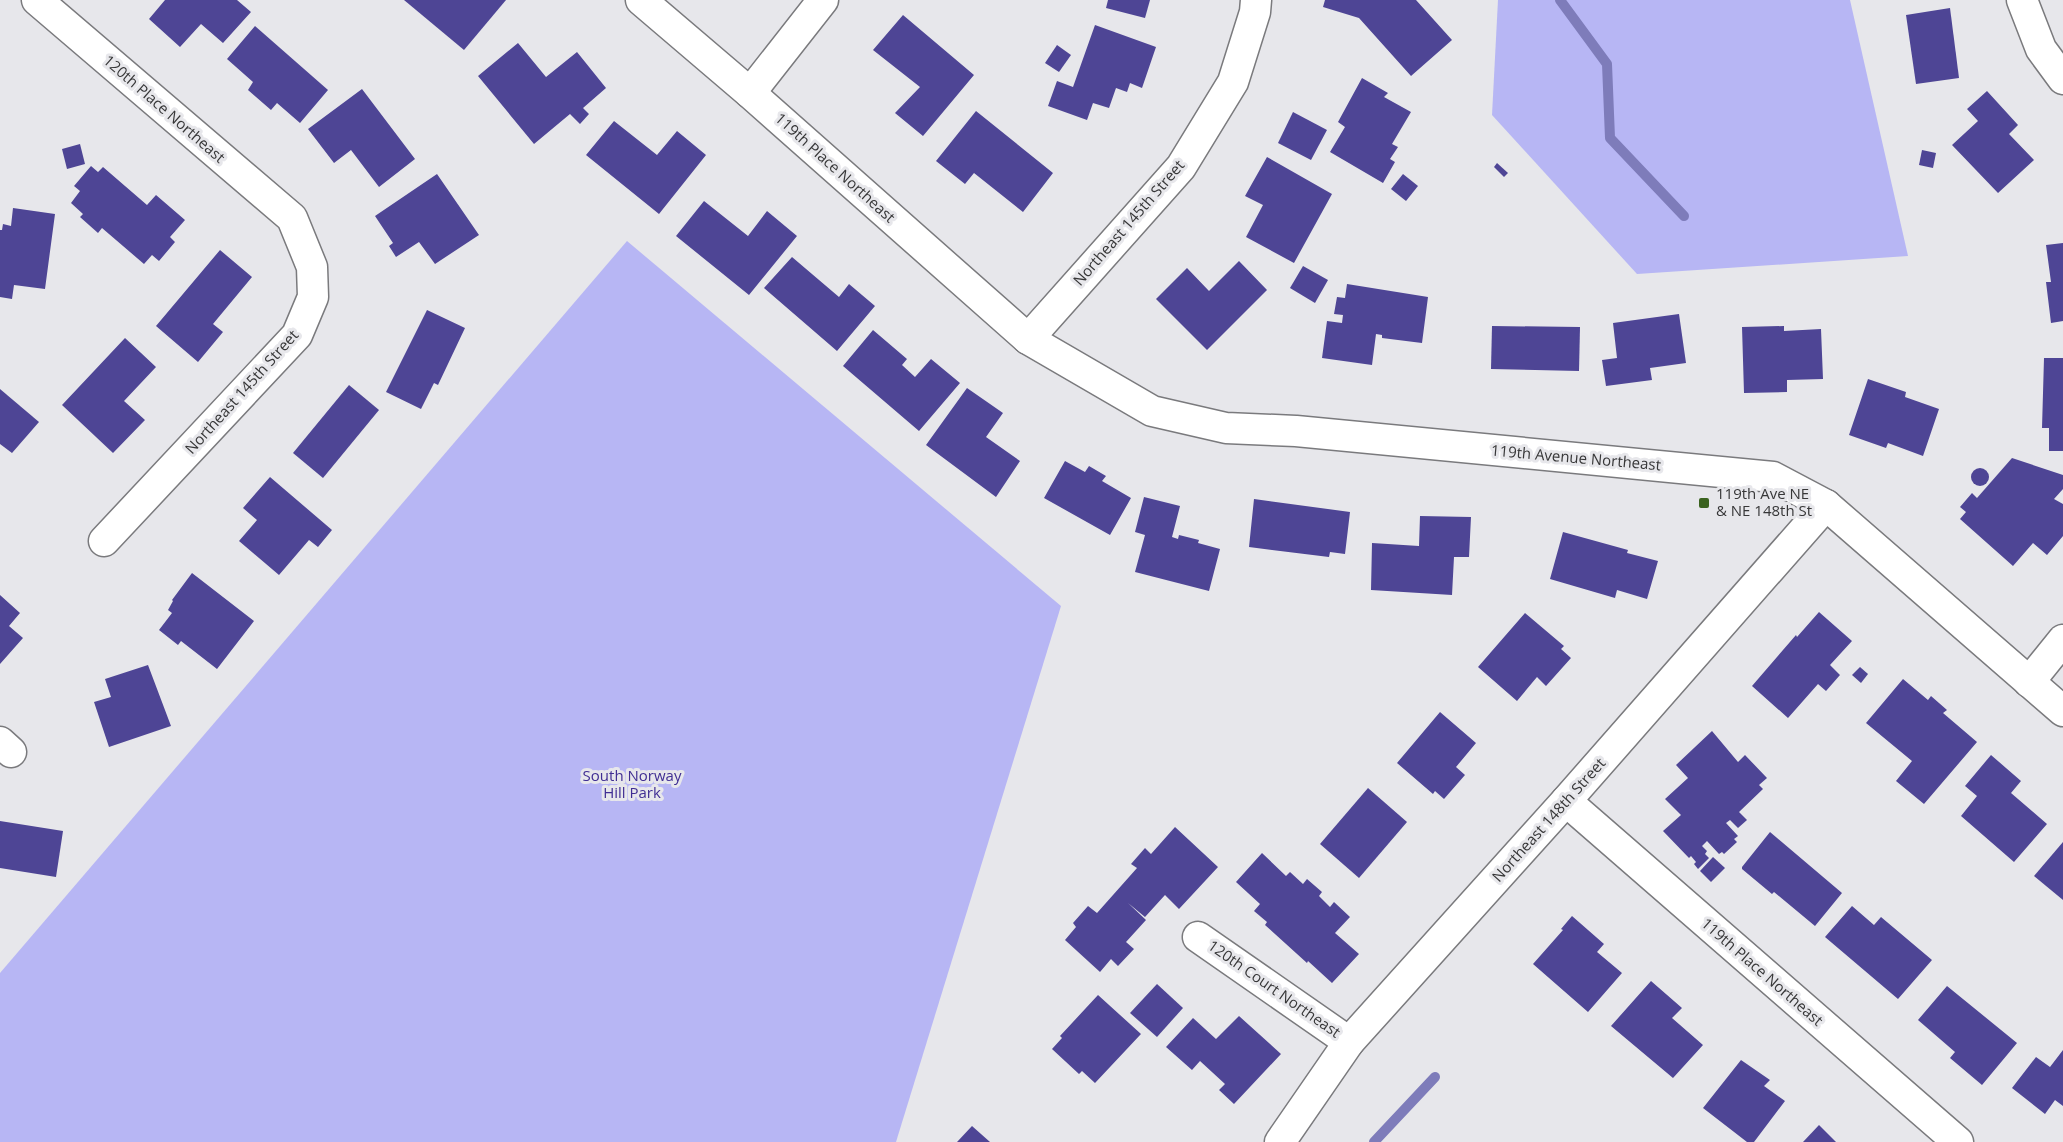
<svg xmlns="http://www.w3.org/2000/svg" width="2063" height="1142" font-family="'Open Sans',sans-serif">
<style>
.green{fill:#b7b6f4}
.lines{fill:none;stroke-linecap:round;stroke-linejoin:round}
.stream{stroke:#7e7cba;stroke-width:10}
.building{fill:#4e4595}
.minor-casing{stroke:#7a7a7d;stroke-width:33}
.minor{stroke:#fff;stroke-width:30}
.poi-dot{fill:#3b631f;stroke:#e7e7eb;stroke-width:2}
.labels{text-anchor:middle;stroke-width:6;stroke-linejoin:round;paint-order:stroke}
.street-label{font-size:15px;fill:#373738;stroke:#e7e7eb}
.poi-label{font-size:15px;fill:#373738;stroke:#e7e7eb;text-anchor:start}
.park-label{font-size:15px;fill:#402e93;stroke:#e7e7eb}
</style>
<rect width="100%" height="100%" fill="#e7e7eb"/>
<g class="green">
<polygon points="1498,0 1850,0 1908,256 1637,274 1492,115"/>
<polygon points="627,241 1061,606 896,1142 0,1142 0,973"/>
</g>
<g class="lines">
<g class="stream">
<polyline points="1560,0 1607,64 1610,138 1684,216"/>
<polyline points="1374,1142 1435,1077"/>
</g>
</g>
<g class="building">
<polygon points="165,0 237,0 251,12 223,43 201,24 180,47 149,19"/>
<polygon points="404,0 506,0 464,50"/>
<polygon points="1108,0 1150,0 1145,18 1106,8"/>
<polygon points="1325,0 1416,0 1452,40 1411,76 1359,18 1323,7"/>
<polygon points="1950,8 1959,78 1916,84 1906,15"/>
<polygon points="903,15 974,75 923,136 895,113 920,87 873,50"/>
<polygon points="1095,25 1156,47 1142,88 1130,83 1127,92 1116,88 1109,108 1093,103 1087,120 1048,106 1057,81 1073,87"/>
<polygon points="255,26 328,90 300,123 277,103 271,110 248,90 253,82 227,59"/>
<polygon points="518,43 546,77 577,52 606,88 583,108 589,114 580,124 570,114 534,144 478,76"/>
<polygon points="1057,45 1071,55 1059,72 1045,63"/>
<polygon points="1362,78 1388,93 1384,97 1411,112 1392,144 1398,147 1390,159 1395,162 1383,183 1330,152 1345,127 1338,122"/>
<polygon points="362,89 415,159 379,187 351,150 334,163 308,129"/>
<polygon points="1987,91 2018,125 2009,134 2034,160 1998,193 1952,145 1978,121 1967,109"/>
<polygon points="976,111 1053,173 1023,212 974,173 965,184 936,161"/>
<polygon points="1293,112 1327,130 1311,160 1278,143"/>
<polygon points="614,121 657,155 677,131 706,155 659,214 586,155"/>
<polygon points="80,144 85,164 67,169 62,149"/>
<polygon points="1922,150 1936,153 1933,168 1919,165"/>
<polygon points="1267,157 1332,194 1294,263 1246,237 1263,205 1245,196"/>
<polygon points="1497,163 1508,173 1504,177 1494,167"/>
<polygon points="91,166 98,172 103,167 147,205 156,195 185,220 170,237 175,242 159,261 152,255 144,264 102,228 98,233 80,217 83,214 71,203 80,191 74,186"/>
<polygon points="437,174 479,235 435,264 419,242 396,257 389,246 393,243 375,216"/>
<polygon points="1403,174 1418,186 1406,201 1391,189"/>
<polygon points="704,201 748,236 767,211 797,236 749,295 676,236"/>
<polygon points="13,208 55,214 45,289 14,285 12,299 0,297 0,230 2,230 3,224 11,226"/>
<polygon points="2063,243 2063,321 2051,323 2046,282 2051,282 2046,245"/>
<polygon points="220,250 252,277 213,324 223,332 198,362 156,326"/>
<polygon points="792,257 839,297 849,284 875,306 837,351 764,288"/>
<polygon points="1239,261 1267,290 1207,350 1156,299 1187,268 1209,291"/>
<polygon points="1303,266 1328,280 1315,303 1290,288"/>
<polygon points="1347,284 1428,297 1422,343 1382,338 1382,335 1376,334 1372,365 1322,358 1327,321 1342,323 1343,315 1334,314 1337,297 1345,298"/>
<polygon points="427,310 465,328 438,385 434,383 421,409 386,392"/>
<polygon points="1679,314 1686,363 1650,368 1652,380 1606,386 1602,360 1617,358 1613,323"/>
<polygon points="1492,326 1580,327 1579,371 1491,369"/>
<polygon points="1784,326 1784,331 1821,329 1823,379 1787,380 1787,392 1744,393 1742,327"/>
<polygon points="873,330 907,359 902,365 915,377 931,359 960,383 919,431 843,366"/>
<polygon points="125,338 156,367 124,401 145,420 113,453 62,405"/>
<polygon points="2044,358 2063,358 2063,451 2049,451 2049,428 2042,428"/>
<polygon points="1868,379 1906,392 1905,397 1939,409 1923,456 1888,443 1886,448 1849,435"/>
<polygon points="349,385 379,410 323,478 293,453"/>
<polygon points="967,388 1003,413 986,437 1020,461 996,497 926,445"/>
<polygon points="0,389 39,422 12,453 0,444"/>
<polygon points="2012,458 2063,475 2063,489 2054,499 2063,504 2063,536 2047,555 2033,543 2013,566 1960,519 1966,512 1960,507 1972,493 1977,498"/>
<polygon points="1065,461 1085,472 1089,466 1106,476 1102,481 1131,498 1110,535 1044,498"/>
<circle cx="1980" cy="477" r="9"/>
<polygon points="270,477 332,530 318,547 309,540 279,575 239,541 257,520 243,508"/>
<polygon points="1144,497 1180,506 1172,537 1178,539 1179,535 1199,540 1198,543 1220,549 1209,591 1135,572 1145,535 1135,532"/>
<polygon points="1254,499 1350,512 1345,554 1330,552 1329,557 1249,547"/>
<polygon points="1420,516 1471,517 1469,557 1454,557 1452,595 1371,590 1372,543 1419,546"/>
<polygon points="1563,532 1628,550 1627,553 1658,561 1647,599 1617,590 1615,598 1550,579"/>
<polygon points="192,573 254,621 217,669 181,641 178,645 159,630 172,613 168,610 173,601 172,600"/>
<polygon points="0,595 20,613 9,626 23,638 0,664"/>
<polygon points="1819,612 1852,641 1830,665 1840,675 1826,691 1818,684 1788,718 1752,686 1796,635 1797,637"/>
<polygon points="1525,613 1564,646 1561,649 1571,658 1546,686 1537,677 1517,701 1478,667"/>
<polygon points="148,665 171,726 109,747 94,702 111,697 105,679"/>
<polygon points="1860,667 1868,674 1861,683 1852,675"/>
<polygon points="1903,679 1928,700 1931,696 1947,710 1943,713 1977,742 1924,804 1896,781 1912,761 1866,723"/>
<polygon points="1440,712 1476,743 1456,767 1465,775 1444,799 1435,791 1433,794 1397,763"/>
<polygon points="1712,731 1738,762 1745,755 1767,778 1759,785 1763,789 1739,812 1747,820 1738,828 1730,820 1726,823 1738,836 1734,839 1737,842 1724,854 1722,852 1719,854 1707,841 1702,846 1707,851 1705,854 1709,858 1698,869 1694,864 1696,862 1691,856 1689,858 1663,831 1681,815 1665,799 1688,778 1676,765"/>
<polygon points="1991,755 2021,781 2011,793 2047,824 2014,862 1961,816 1977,796 1965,786"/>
<polygon points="1368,788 1407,822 1359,878 1320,844"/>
<polygon points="0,821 63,831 56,877 0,868"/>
<polygon points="1175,827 1218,867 1179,909 1165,895 1145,917 1128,903 1146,920 1126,942 1134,949 1118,966 1111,959 1100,972 1065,940 1076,927 1073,923 1088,906 1097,913 1137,868 1131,864 1145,848 1151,854"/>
<polygon points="1770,832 1842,893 1815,926 1774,892 1772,894 1742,869 1742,867"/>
<polygon points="2063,842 2063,900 2034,876"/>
<polygon points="1262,853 1286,876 1290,872 1303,884 1307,879 1322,892 1319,896 1330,907 1334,902 1350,917 1335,933 1359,954 1332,983 1308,961 1307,963 1265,925 1267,922 1254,911 1260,904 1236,882"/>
<polygon points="1713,857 1725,868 1711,882 1700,871"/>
<polygon points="1852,906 1874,925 1881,917 1932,960 1898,999 1825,937"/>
<polygon points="1572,916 1604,944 1597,952 1622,973 1588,1012 1533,964 1563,930 1561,929"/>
<polygon points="1651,981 1682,1008 1672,1018 1703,1045 1673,1078 1611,1026"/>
<polygon points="1157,984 1183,1008 1157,1037 1130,1013"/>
<polygon points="1947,986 2017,1043 1982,1085 1950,1058 1955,1052 1918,1020"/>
<polygon points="1098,995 1141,1034 1095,1083 1082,1071 1079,1074 1052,1049 1062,1038 1060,1036"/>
<polygon points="1239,1016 1281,1054 1234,1104 1219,1090 1225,1084 1200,1061 1192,1070 1166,1047 1193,1018 1216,1039"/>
<polygon points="2063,1050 2063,1106 2055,1100 2045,1114 2012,1088 2036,1057 2050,1067"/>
<polygon points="1741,1060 1770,1080 1764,1086 1785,1101 1754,1142 1747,1142 1703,1108"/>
<polygon points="1819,1125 1836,1142 1803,1142"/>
<polygon points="972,1126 990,1142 957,1142"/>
</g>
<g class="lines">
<g class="minor-casing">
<g id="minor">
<polyline points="37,0 292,218 312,267 313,297 297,335 104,541"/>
<polyline points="641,0 750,93 1028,339 1152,411 1226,428 1296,431 1773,477 1826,505 2063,711"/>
<polyline points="2022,0 2041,49 2063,79"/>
<polyline points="750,93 823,0"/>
<polyline points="1028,339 1181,167 1233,82 1255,12 1256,0"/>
<polyline points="2029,682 2063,640"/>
<polyline points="0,742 11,752"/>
<polyline points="1566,801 1958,1142"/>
<polyline points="1198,937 1349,1042"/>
<polyline points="1280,1142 1349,1042 1566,801 1826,505"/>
</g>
</g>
<use href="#minor" class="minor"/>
</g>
<rect class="poi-dot" x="1698" y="497" width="12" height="12" rx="3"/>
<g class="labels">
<g class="street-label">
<text transform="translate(164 109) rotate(41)" y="5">120th Place Northeast</text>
<text transform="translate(835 168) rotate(42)" y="5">119th Place Northeast</text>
<text transform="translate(1129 223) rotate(-49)" y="5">Northeast 145th Street</text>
<text transform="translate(242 392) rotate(-48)" y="5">Northeast 145th Street</text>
<text transform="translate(1576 458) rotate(5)" y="5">119th Avenue Northeast</text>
<text transform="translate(1549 820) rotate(-48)" y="5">Northeast 148th Street</text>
<text transform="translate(1762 972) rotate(41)" y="5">119th Place Northeast</text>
<text transform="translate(1274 989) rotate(35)" y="5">120th Court Northeast</text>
</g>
<g class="poi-label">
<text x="1716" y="499">119th Ave NE<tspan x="1716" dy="17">&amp; NE 148th St</tspan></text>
</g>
<g class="park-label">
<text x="632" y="781">South Norway<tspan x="632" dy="17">Hill Park</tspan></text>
</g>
</g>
</svg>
